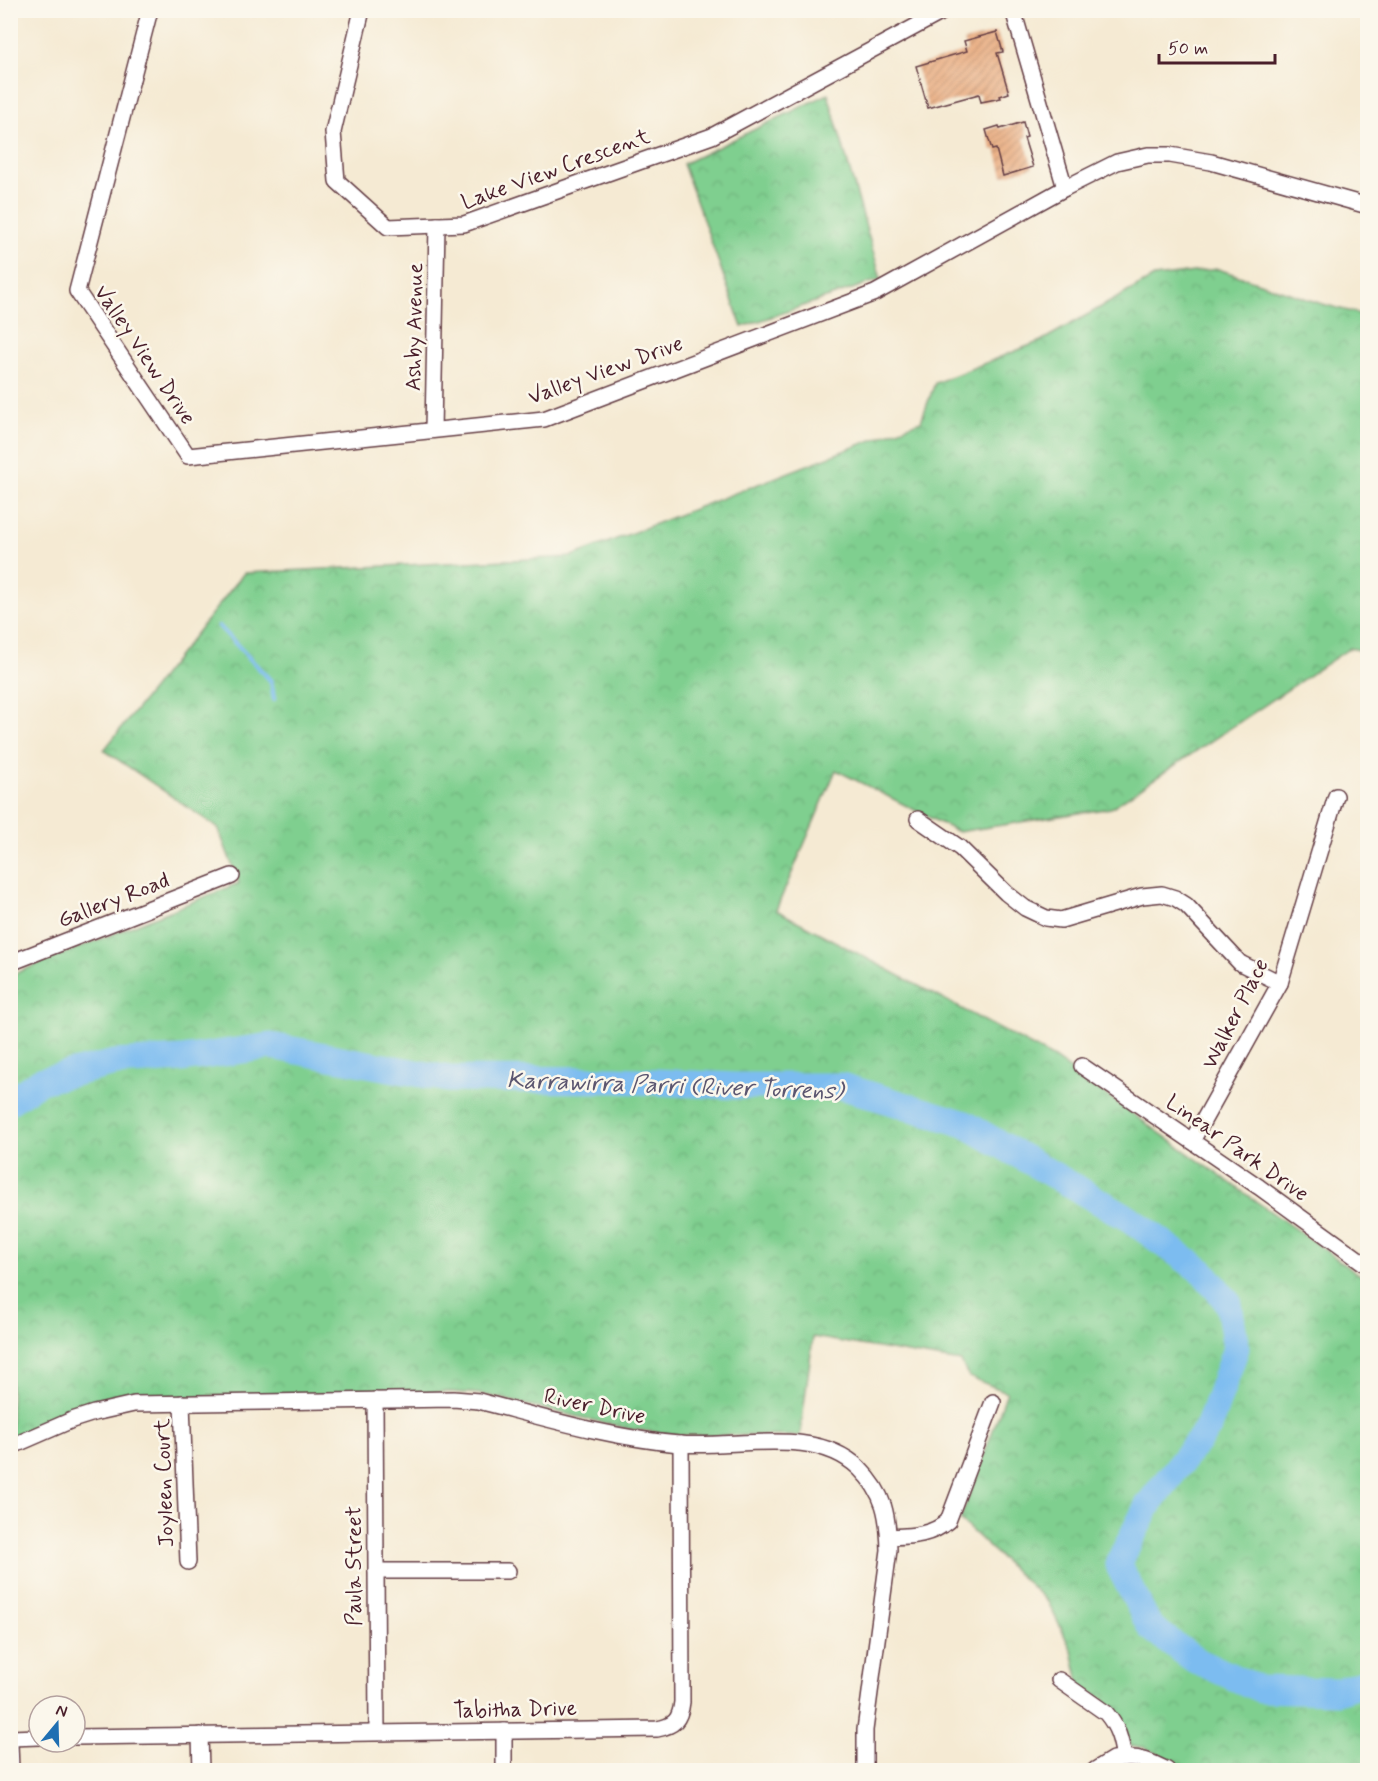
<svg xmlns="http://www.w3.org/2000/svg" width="1378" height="1781" font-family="Mynerve,sans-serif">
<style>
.park{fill:url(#park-crowns);stroke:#64775d;stroke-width:1.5}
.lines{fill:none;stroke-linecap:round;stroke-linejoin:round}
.stream{stroke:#7bbcf0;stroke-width:4.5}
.river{stroke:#7bbcf0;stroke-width:27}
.building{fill:url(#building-hatch)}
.minor-casing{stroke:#643d44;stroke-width:18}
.minor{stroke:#fff;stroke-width:15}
.labels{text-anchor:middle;stroke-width:5;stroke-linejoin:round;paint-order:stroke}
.street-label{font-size:22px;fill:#4a1f2b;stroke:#fbf7ec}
.water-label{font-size:24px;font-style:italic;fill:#5b5670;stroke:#fbf7ec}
</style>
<defs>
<pattern id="park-crowns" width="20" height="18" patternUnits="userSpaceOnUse" patternTransform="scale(1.5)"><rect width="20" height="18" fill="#7fcf8f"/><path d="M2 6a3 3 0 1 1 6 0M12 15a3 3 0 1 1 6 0" fill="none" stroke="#6fb17c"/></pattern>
<pattern id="building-hatch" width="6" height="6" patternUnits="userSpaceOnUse" patternTransform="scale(1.5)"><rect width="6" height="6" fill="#e8a87a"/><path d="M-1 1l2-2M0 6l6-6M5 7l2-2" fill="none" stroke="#be8864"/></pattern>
</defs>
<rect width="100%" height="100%" fill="#fbf7ec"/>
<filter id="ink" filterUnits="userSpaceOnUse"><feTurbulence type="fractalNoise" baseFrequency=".0167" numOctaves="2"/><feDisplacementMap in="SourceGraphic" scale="12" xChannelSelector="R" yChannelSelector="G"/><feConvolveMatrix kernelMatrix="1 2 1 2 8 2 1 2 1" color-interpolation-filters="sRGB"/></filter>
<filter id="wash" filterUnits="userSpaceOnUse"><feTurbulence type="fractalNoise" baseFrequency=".008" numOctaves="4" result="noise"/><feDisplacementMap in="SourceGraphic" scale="24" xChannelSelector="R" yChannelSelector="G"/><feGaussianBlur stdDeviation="1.35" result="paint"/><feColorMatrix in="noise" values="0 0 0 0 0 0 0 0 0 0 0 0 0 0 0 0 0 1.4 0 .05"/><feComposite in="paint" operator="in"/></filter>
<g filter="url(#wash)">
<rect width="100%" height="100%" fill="#f5ead3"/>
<g class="park">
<polygon points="828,94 881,279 742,327 683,164"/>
<polygon points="1218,269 1319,303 1367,316 1367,652 1350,648 1111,808 958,832 836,770 776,910 1054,1058 1367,1280 1367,1770 1191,1770 1144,1747 1131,1747 1123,1724 1104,1700 1080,1686 1072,1651 1048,1602 960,1520 1007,1392 969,1377 961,1362 813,1337 800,1436 682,1435 630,1429 481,1394 450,1392 138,1398 11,1440 11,975 239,883 218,828 104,750 244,573 570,557 921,421 935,383 1041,341 1154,277"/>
</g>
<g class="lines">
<polyline class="stream" points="219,626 271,681 274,699"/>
<polyline class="river" points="10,1101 40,1081 115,1063 182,1059 271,1046 449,1079 616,1080 734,1086 841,1086 965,1124 1130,1219 1203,1272 1229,1304 1236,1348 1208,1428 1148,1505 1118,1564 1150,1627 1195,1660 1260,1689 1337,1691 1368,1681"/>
</g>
<g id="blocks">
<g class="building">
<polygon points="997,32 1003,52 997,53 1009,93 1000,96 1001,98 981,102 979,94 928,108 916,66 967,51 964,41"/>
<polygon points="1023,122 1027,137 1024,138 1033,167 1003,176 996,149 992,150 986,130 999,126 1000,129"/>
</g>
</g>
</g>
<g filter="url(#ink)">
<use href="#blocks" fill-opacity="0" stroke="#643d44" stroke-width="1.5"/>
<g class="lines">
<g class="minor-casing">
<g id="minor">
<polyline points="150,10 77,291 188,456 544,419 875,293 1065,188 1117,162 1148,155 1170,155 1211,162 1368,206"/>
<polyline points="362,10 333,132 337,181 388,227 464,224 712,136 946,10"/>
<polyline points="1013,10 1065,188"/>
<polyline points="433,430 437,225"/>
<polyline points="918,819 960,848 1006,893 1025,908 1046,918 1061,920 1142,896 1162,894 1175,898 1186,905 1240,963 1280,983"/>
<polyline points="10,963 232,876"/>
<polyline points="1082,1066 1259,1187 1368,1266"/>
<polyline points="1192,1141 1280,983 1336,796"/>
<polyline points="375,1400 377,1732"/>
<polyline points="182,1403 188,1562"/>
<path d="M10,1447L72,1420L94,1413L134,1404L453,1399L479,1401C545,1418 611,1438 679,1444C735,1449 814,1425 859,1468C885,1494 888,1515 889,1550L865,1730V1770"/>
<path d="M889,1537C910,1536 931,1536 948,1521L993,1402"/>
<polyline points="376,1571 508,1571"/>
<path d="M1059,1680L1106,1713C1118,1727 1121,1740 1124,1758C1140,1756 1153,1763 1167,1770"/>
<polyline points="504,1731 504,1770"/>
<polyline points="200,1735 201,1770"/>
<path d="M75,1737L657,1729C674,1726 680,1720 682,1702L681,1444"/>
<polyline points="10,1738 39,1737"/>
<polyline points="10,1743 11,1770"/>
<polyline points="1095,1770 1113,1759 1124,1758"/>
</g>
</g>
<use href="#minor" class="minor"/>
</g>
</g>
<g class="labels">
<g class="street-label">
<text transform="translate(555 168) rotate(-20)" y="8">Lake View Crescent</text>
<text transform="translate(413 327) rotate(-89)" y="8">Ashby Avenue</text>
<text transform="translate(146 354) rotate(56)" y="8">Valley View Drive</text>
<text transform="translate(605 369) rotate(-20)" y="8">Valley View Drive</text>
<text transform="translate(113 899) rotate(-21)" y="8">Gallery Road</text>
<text transform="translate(1234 1013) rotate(-63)" y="8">Walker Place</text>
<text transform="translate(1238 1147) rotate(35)" y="8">Linear Park Drive</text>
<text transform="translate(595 1405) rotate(12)" y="8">River Drive</text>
<text transform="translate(163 1483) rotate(-92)" y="8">Joyleen Court</text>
<text transform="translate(353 1566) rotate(-90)" y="8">Paula Street</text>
<text transform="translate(515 1708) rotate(-1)" y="8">Tabitha Drive</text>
</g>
<g class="water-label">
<text transform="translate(675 1085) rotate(2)" y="8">Karrawirra Parri (River Torrens)</text>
</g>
</g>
<rect width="1378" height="1781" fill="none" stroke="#fbf7ec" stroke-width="36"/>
<g transform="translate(57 1724) rotate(19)"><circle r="28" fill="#fbf7ec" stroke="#b4a19f" stroke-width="1.5"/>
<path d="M0-4.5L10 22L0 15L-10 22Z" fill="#1f6fb2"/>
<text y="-9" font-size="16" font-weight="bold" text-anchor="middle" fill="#4a1f2b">N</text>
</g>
<path d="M1159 54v9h116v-9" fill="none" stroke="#4a1f2b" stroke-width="3"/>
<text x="1168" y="54" font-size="18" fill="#4a1f2b" stroke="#fbf7ec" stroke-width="4.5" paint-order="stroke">50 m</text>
</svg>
